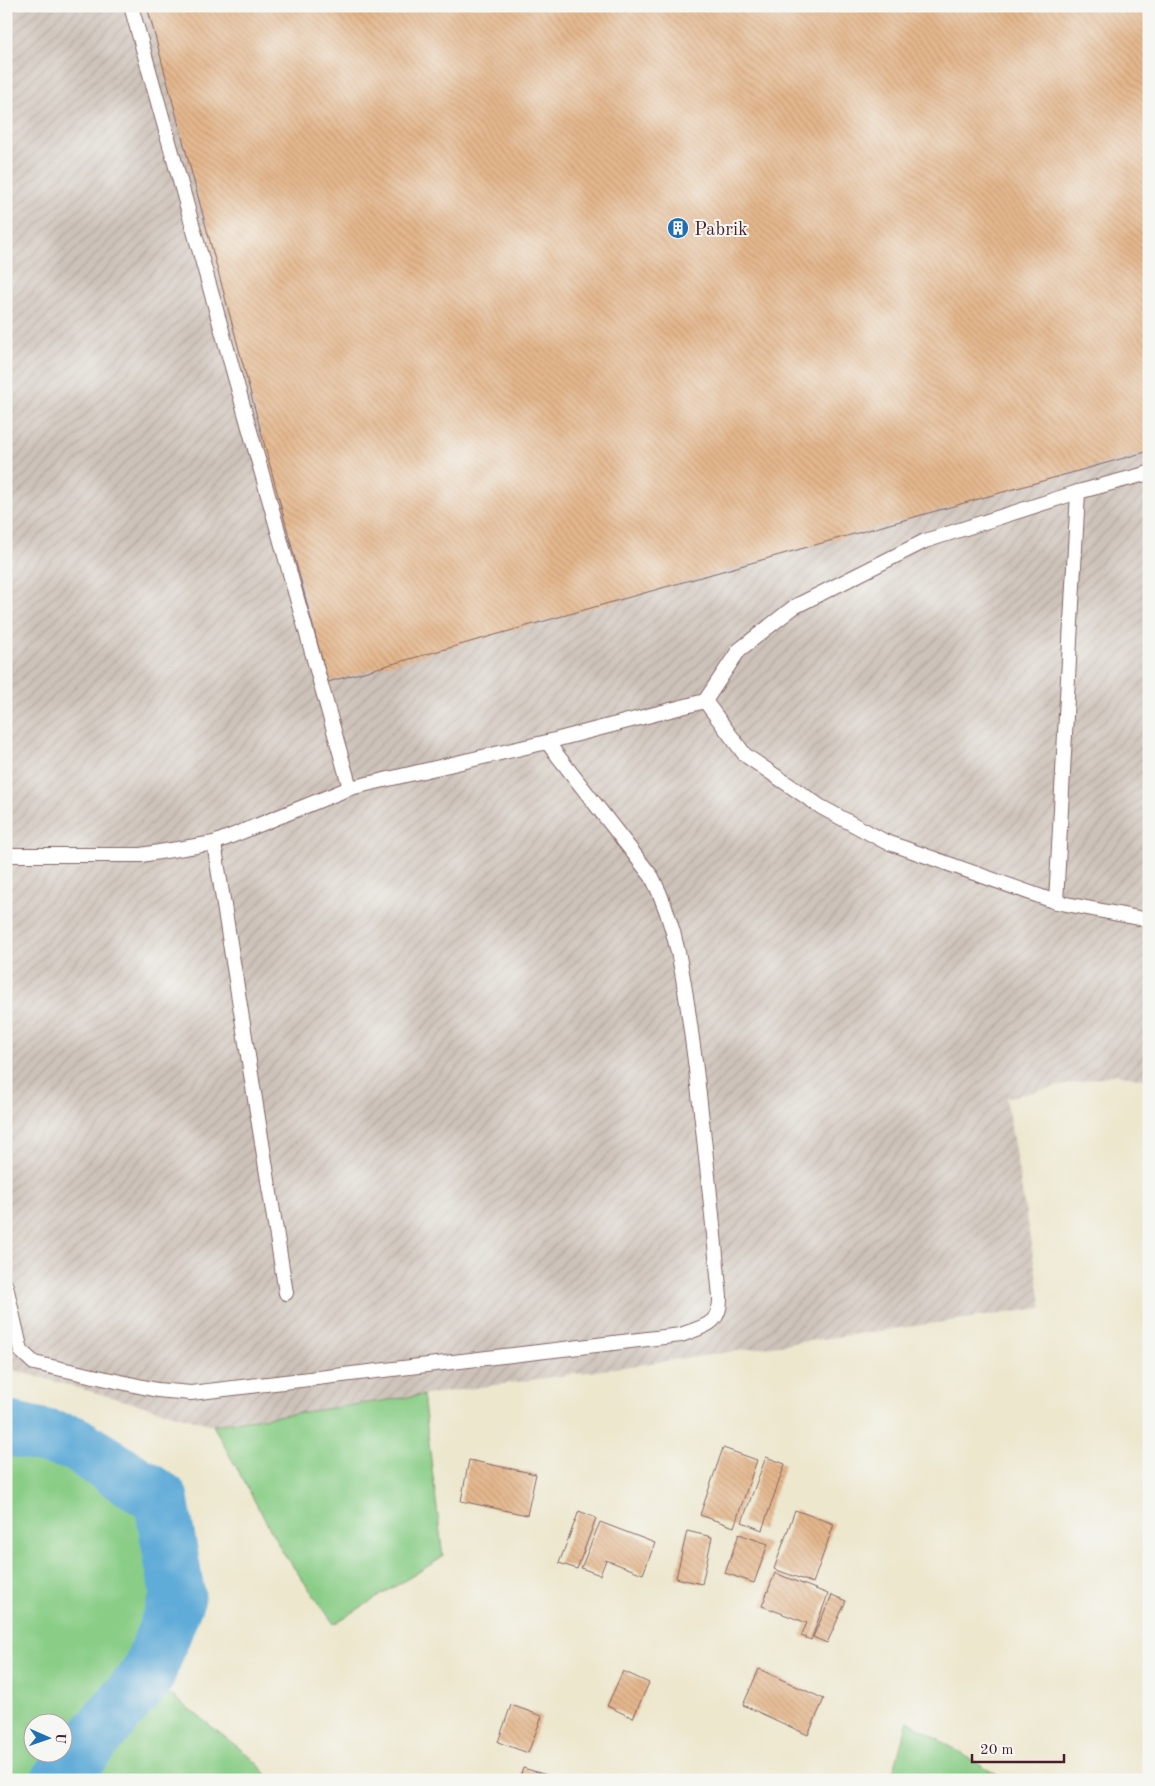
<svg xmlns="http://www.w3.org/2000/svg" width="1155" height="1786" font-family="'Old Standard TT',serif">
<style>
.industrial{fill:url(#industrial-furrows)}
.grass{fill:#89cd86;stroke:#6a7658;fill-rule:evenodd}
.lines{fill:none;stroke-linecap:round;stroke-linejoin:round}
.river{stroke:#60acd8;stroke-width:55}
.building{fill:url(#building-back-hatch)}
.lane-casing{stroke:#836564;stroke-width:16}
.lane{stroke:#fff;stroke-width:14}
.labels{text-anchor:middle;stroke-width:4;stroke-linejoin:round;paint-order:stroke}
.poi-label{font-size:19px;fill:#4a1f2b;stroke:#f6f6f2;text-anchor:start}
</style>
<defs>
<pattern id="industrial-furrows" width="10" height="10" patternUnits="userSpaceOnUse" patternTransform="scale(1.25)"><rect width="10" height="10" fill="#cdc2b9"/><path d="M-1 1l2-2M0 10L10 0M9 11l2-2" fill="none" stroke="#b2a69f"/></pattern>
<pattern id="building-back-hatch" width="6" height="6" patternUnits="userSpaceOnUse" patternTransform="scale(1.25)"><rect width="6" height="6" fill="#e4b78d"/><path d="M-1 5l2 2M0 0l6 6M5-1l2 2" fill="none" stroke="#c59d7a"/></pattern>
</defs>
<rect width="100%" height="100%" fill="#f6f6f2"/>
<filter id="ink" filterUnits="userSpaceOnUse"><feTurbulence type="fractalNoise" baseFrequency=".02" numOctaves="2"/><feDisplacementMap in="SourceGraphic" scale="10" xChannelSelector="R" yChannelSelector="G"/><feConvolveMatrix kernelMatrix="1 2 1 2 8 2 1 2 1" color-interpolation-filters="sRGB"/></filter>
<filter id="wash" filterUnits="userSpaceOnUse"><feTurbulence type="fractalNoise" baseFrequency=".0096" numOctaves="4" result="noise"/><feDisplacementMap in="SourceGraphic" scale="20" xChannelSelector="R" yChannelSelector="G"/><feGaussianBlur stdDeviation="1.12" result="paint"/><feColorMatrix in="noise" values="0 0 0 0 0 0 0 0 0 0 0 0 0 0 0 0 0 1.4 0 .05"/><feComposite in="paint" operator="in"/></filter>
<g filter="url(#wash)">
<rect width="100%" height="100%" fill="#ede7ce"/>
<polygon class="industrial" points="6,6 1149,6 1149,1080 1116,1074 1006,1098 1042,1308 213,1425 6,1368"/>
<g class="grass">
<polygon points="423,1395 443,1557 334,1624 282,1551 213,1425"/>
<path d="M6,1428L74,1443L161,1499L178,1597L147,1676L253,1759L272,1780H6ZM32,1724H62V1754H32Z"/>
<polygon points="908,1721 1005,1780 891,1780"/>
</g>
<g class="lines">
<polyline class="river" points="6,1428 74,1443 161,1499 178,1597 147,1676 59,1780"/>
</g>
<g id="blocks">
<g class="building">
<polygon points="147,6 1149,6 1149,451 328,682"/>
<polygon points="6,599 11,600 7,614 6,614"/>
<polygon points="723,1448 757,1460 734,1527 700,1515"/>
<polygon points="766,1457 785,1464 762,1530 742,1522"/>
<polygon points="469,1460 536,1474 527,1515 461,1501"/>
<polygon points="795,1510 834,1524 813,1583 774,1569"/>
<polygon points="579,1511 596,1518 577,1569 559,1563"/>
<polygon points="600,1522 655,1543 643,1574 606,1560 600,1575 581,1568"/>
<polygon points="687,1531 712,1537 702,1584 676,1578"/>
<polygon points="739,1534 768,1544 754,1583 725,1573"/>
<polygon points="775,1573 828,1594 811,1640 801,1636 807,1623 762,1606"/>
<polygon points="832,1595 846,1601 827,1643 813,1637"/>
<polygon points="759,1669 824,1699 808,1735 743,1705"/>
<polygon points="623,1671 649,1683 633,1718 607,1706"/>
<polygon points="511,1705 542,1716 528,1753 498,1742"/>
<polygon points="523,1768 561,1779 560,1780 519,1780"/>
</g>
</g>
</g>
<g filter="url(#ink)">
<use href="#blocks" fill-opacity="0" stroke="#836564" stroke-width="1"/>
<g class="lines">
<g class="lane-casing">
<g id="lane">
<polyline points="131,6 350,788"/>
<polyline points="705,701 739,650 794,607 925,541 1078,492 1149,473"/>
<polyline points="214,843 286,1293"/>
<polyline points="6,855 141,855 214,843 350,788 547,742 705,701 745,755 821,807 884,841 1056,902 1149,920"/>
<polyline points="1056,902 1078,492"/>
<path d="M6,1286L21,1351L34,1363L157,1390L191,1393L681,1335C704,1326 721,1325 720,1297C712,1213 704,1129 693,1046C685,988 679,930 652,877L547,742"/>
</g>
</g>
<use href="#lane" class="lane"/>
</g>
</g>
<defs>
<g id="building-disc" transform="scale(1.125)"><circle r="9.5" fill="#1f6fb2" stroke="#f6f6f2"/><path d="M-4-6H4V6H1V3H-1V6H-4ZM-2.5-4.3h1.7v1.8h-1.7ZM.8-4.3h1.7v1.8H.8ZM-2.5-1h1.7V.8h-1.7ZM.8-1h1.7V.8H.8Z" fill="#fff"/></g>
</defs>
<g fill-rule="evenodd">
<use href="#building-disc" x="678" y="228"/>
</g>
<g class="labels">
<g class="poi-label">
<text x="694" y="235">Pabrik</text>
</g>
</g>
<rect width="1155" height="1786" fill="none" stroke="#f6f6f2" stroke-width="25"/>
<g transform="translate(48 1738) rotate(92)"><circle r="24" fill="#f6f6f2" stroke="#b1a0a2"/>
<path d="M0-4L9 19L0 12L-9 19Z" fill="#1f6fb2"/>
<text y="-8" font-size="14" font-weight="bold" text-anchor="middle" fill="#4a1f2b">U</text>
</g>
<path d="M972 1754v8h92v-8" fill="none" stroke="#4a1f2b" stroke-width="2.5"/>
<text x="980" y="1754" font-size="15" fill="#4a1f2b" stroke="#f6f6f2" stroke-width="4" paint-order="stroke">20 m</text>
</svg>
